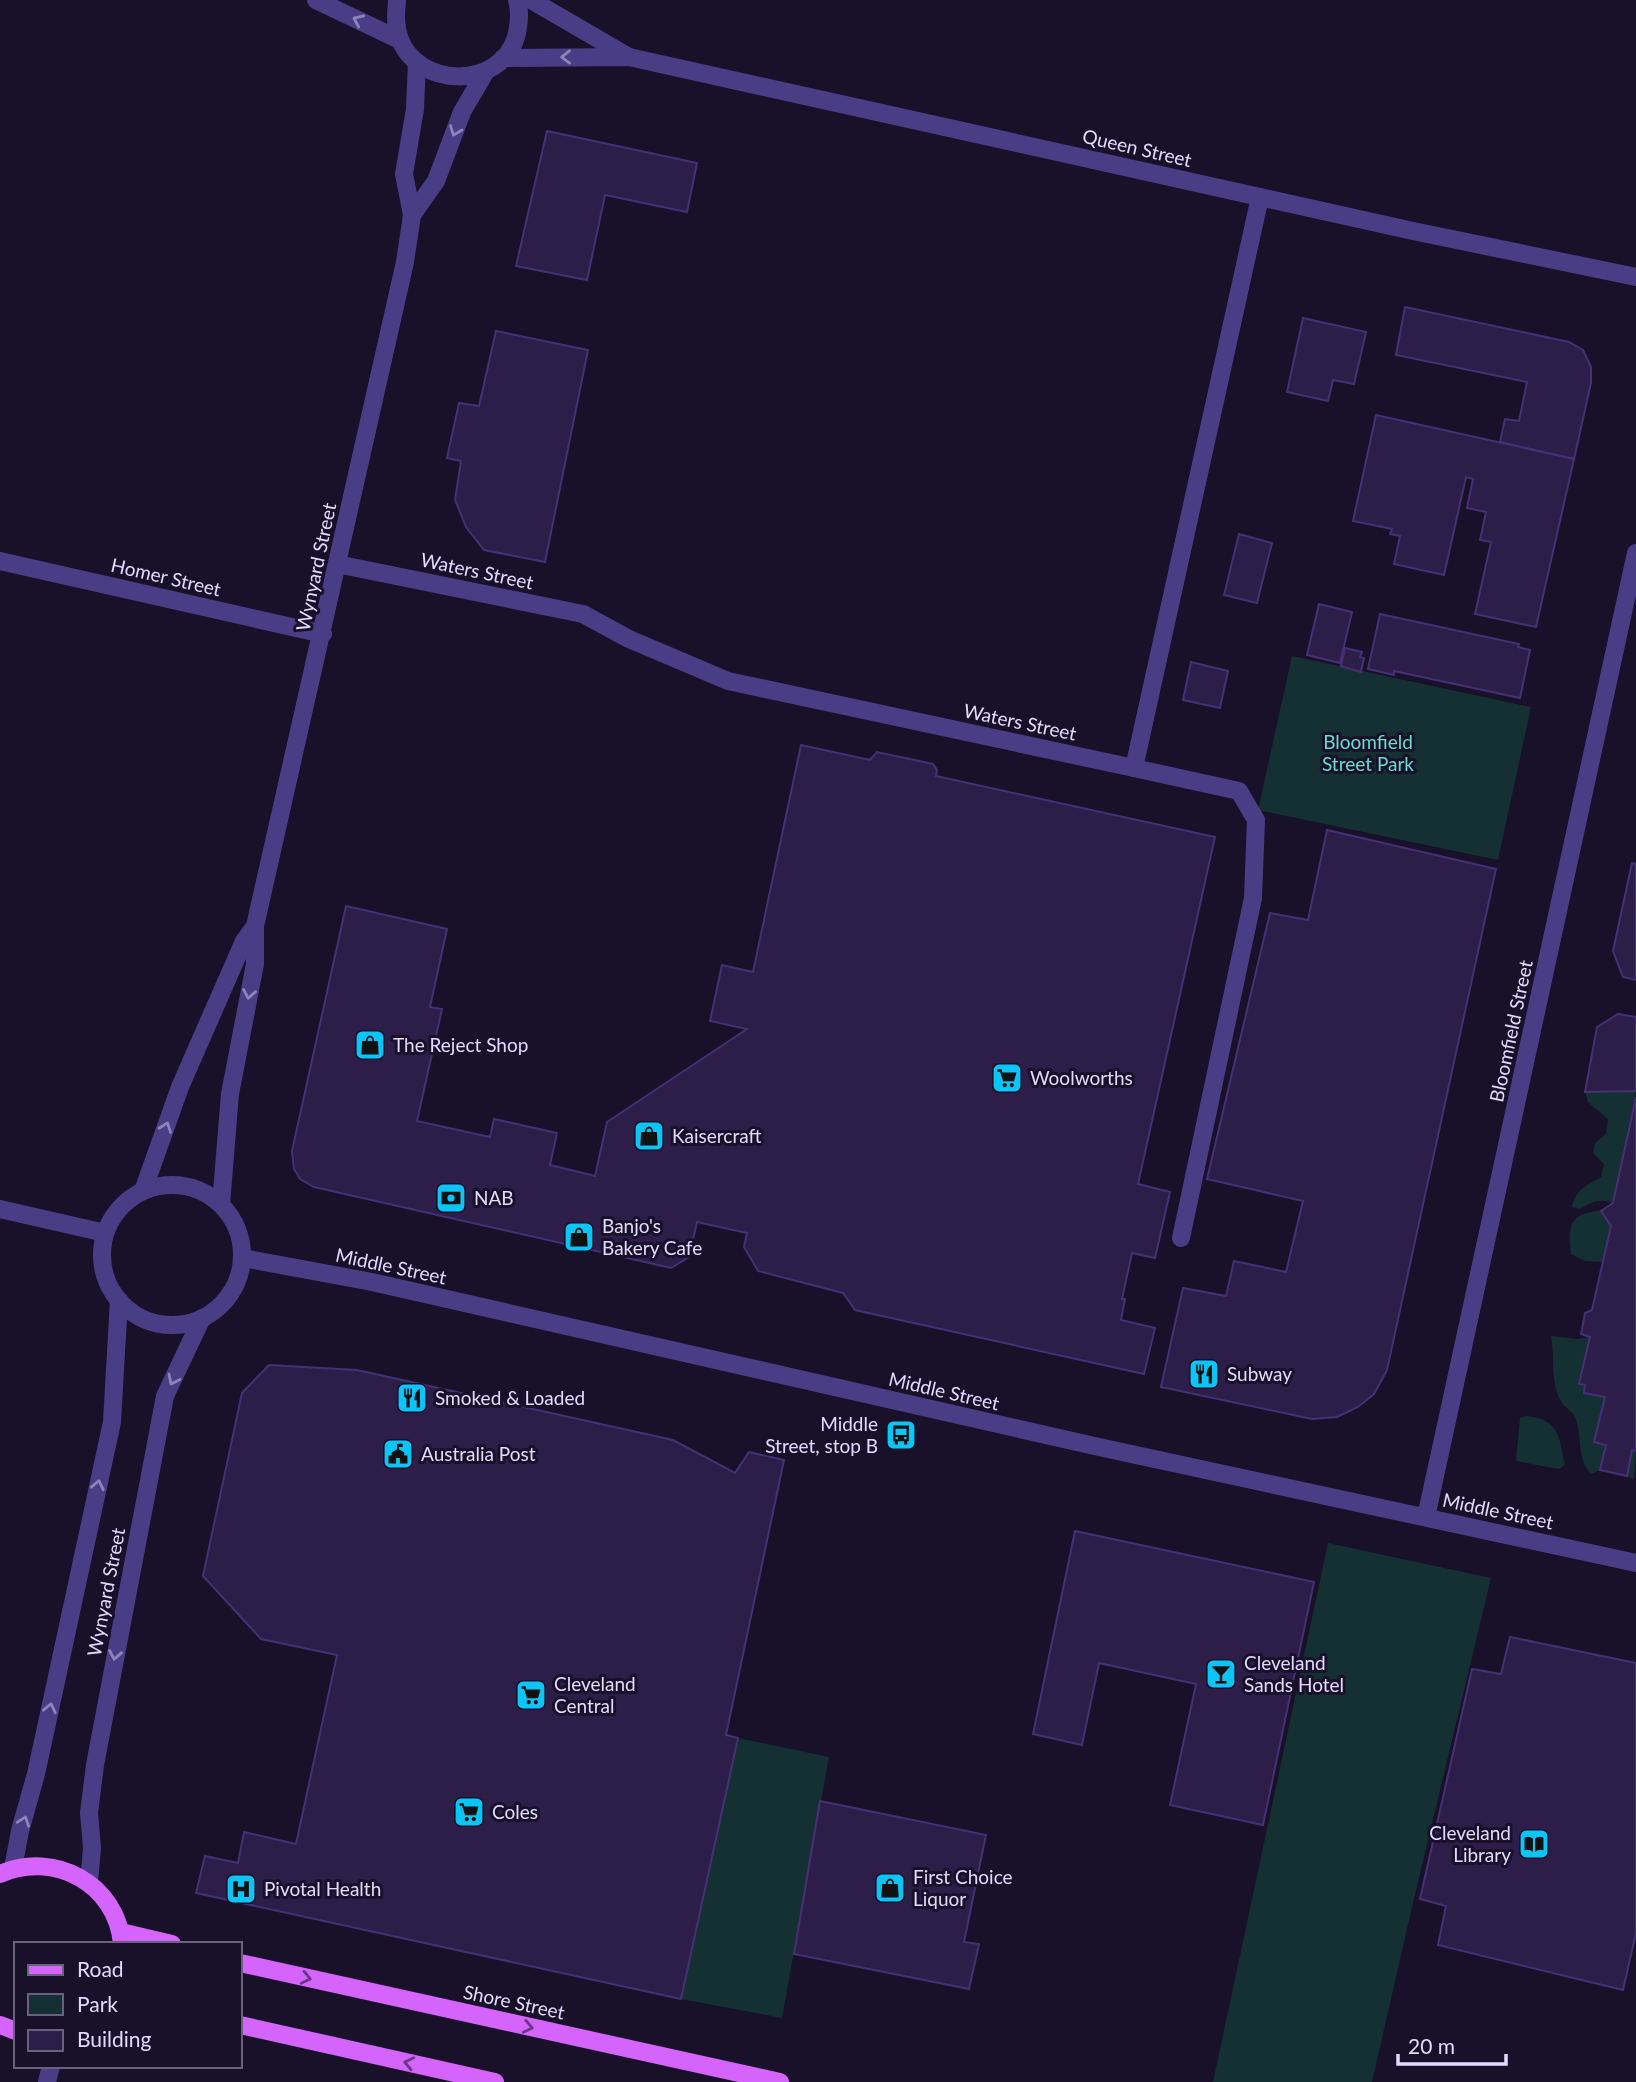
<svg xmlns="http://www.w3.org/2000/svg" width="1636" height="2082" font-family="Lato,sans-serif">
<style>
.green{fill:#143033}
.building{fill:#2c1e49;stroke:#463075;stroke-width:2}
.lines{fill:none;stroke-linecap:round;stroke-linejoin:round}
.minor{stroke:#493e86;stroke-width:18}
.major{stroke:#d464fb;stroke-width:18}
.oneway{stroke:#8e84bc}
.oneway2{stroke:#6d3688}
.labels{text-anchor:middle;stroke-width:6;stroke-linejoin:round;paint-order:stroke}
.street-label{font-size:19px;fill:#e2dafe;stroke:#181129}
.park-label{font-size:19px;fill:#67ddce;stroke:#181129}
.poi-label{font-size:19px;fill:#e2dafe;stroke:#181129;text-anchor:start}
</style>
<rect width="100%" height="100%" fill="#181129"/>
<g class="green">
<polygon points="1292,656 1531,707 1498,860 1258,810"/>
<path d="M1636,1091L1613,1203C1600,1198 1591,1202 1580,1209L1572,1207C1575,1190 1587,1185 1601,1177L1604,1164L1593,1153L1595,1143L1606,1134L1608,1119L1588,1102L1585,1092Z"/>
<path d="M1601,1211L1611,1226L1603,1262L1585,1261L1571,1254C1567,1227 1570,1212 1601,1211Z"/>
<path d="M1551,1336L1578,1339L1590,1337L1579,1383L1605,1397L1595,1441L1606,1445L1600,1470L1591,1474C1576,1458 1583,1437 1575,1417C1572,1411 1564,1407 1561,1401C1550,1383 1555,1356 1551,1336Z"/>
<path d="M1527,1416C1560,1420 1559,1437 1565,1465L1559,1469L1516,1461L1520,1418Z"/>
<polygon points="1632,1450 1636,1451 1634,1480 1627,1476"/>
<polygon points="1328,1543 1491,1578 1413,1903 1372,2082 1213,2082"/>
<polygon points="738,1738 829,1757 782,2018 681,1999"/>
</g>
<g class="building">
<polygon points="547,131 697,163 687,212 605,195 587,280 516,266"/>
<polygon points="1405,307 1569,342 1583,350 1591,367 1591,383 1574,459 1500,442 1505,419 1519,421 1527,382 1396,355"/>
<polygon points="1303,318 1366,332 1354,384 1333,380 1328,401 1287,392"/>
<polygon points="496,331 588,350 545,562 484,550 466,527 455,500 461,461 447,458 459,403 479,406"/>
<polygon points="1376,415 1574,459 1536,627 1475,614 1491,542 1480,540 1486,512 1467,508 1473,479 1466,477 1444,575 1394,564 1400,536 1390,534 1392,529 1353,521"/>
<polygon points="1239,534 1272,543 1257,603 1224,595"/>
<polygon points="1319,604 1352,612 1340,663 1307,655"/>
<polygon points="1380,614 1519,644 1518,647 1530,650 1520,698 1394,671 1394,675 1368,669"/>
<polygon points="1345,648 1362,652 1360,657 1364,658 1361,672 1341,666"/>
<polygon points="1191,662 1228,671 1220,708 1183,700"/>
<polygon points="801,745 870,760 877,752 933,764 937,770 936,776 1215,837 1138,1184 1170,1192 1155,1258 1132,1253 1122,1299 1125,1299 1121,1320 1155,1328 1144,1374 855,1310 843,1293 758,1271 744,1247 747,1233 697,1222 689,1257 671,1268 314,1187 300,1179 294,1169 292,1151 346,906 447,929 430,1007 442,1009 417,1121 490,1137 494,1119 557,1133 550,1165 595,1176 607,1122 747,1029 710,1021 722,965 753,972"/>
<polygon points="1327,830 1496,869 1387,1370 1374,1394 1358,1407 1337,1417 1312,1419 1161,1387 1183,1288 1226,1296 1234,1261 1286,1272 1303,1201 1207,1179 1270,913 1308,920"/>
<polygon points="1632,863 1636,864 1636,980 1623,977 1613,951"/>
<polygon points="1618,1014 1636,1017 1636,1091 1585,1092 1597,1027"/>
<polygon points="1636,1097 1636,1451 1632,1450 1627,1476 1600,1470 1606,1445 1594,1442 1605,1397 1584,1393 1585,1385 1579,1384 1590,1337 1581,1334 1585,1313 1592,1310 1611,1226 1601,1211 1613,1203"/>
<polygon points="269,1365 357,1370 673,1440 735,1473 749,1452 784,1460 726,1735 738,1738 681,1999 196,1893 205,1856 238,1863 244,1832 296,1844 337,1655 261,1639 203,1576 242,1393"/>
<polygon points="1075,1531 1314,1582 1263,1825 1170,1805 1196,1684 1099,1663 1082,1745 1033,1734"/>
<polygon points="1510,1637 1636,1663 1636,1933 1623,1990 1438,1945 1446,1906 1420,1899 1472,1669 1501,1674"/>
<polygon points="820,1801 986,1835 964,1942 979,1944 969,1989 794,1954"/>
</g>
<g class="lines">
<g class="minor">
<polyline points="316,0 400,40"/>
<path d="M397,0C396,13 395,25 399,37C417,89 500,90 516,37C519,25 521,13 517,0"/>
<polyline points="531,0 629,57"/>
<polyline points="503,58 629,57 1413,231 1636,277"/>
<polyline points="412,215 436,181 462,112 486,71"/>
<polyline points="0,561 323,634"/>
<polyline points="337,564 583,614 629,639 728,681 1134,768 1260,197"/>
<polyline points="1134,768 1239,791 1256,820 1253,898 1181,1238"/>
<circle cx="172" cy="1255" r="70"/>
<polyline points="143,1191 180,1087 244,941 255,926"/>
<polyline points="221,1204 230,1094 255,964 255,926 405,262 412,215 404,174 415,109 417,62"/>
<polyline points="0,1209 105,1233"/>
<polyline points="243,1258 372,1282 1099,1447 1636,1563"/>
<polyline points="1426,1517 1636,553"/>
<polyline points="13,1868 20,1831 36,1774 112,1422 119,1300"/>
<polyline points="89,1882 92,1848 89,1813 95,1765 165,1396 202,1318"/>
<polyline points="47,2082 51,2066"/>
</g>
<g class="major">
<path d="M0,1874C54,1850 117,1884 122,1944"/>
<polyline points="121,1932 172,1944"/>
<polyline points="240,1963 780,2082"/>
<polyline points="0,2025 16,2031"/>
<polyline points="240,2025 495,2082"/>
</g>
</g>
<defs><path id="oneway-chevron" d="M-2-3.5L2.5 0L-2 3.5" fill="none" stroke-width="1.6" stroke-linecap="round" stroke-linejoin="round" transform="scale(1.75)"/></defs>
<g class="oneway">
<use href="#oneway-chevron" transform="translate(358 20) rotate(-156)"/>
<use href="#oneway-chevron" transform="translate(566 57) rotate(179)"/>
<use href="#oneway-chevron" transform="translate(455 131) rotate(111)"/>
<use href="#oneway-chevron" transform="translate(249 994) rotate(100)"/>
<use href="#oneway-chevron" transform="translate(166 1127) rotate(-70)"/>
<use href="#oneway-chevron" transform="translate(173 1380) rotate(116)"/>
<use href="#oneway-chevron" transform="translate(98 1485) rotate(-78)"/>
<use href="#oneway-chevron" transform="translate(115 1655) rotate(100)"/>
<use href="#oneway-chevron" transform="translate(50 1708) rotate(-78)"/>
<use href="#oneway-chevron" transform="translate(24 1821) rotate(-71)"/>
</g>
<g class="oneway2">
<use href="#oneway-chevron" transform="translate(306 1978) rotate(13)"/>
<use href="#oneway-chevron" transform="translate(528 2027) rotate(12)"/>
<use href="#oneway-chevron" transform="translate(409 2063) rotate(-167)"/>
</g>
<defs>
<g id="shop-square" transform="scale(1.575)"><rect x="-9" y="-9" width="18" height="18" rx="4" fill="#0cc5f8" stroke="#181129"/><path d="M-5-2.5h2.3a2.7 3.5 0 0 1 5.4 0H5L5.5 6h-11ZM-1.5-2.5h3a1.5 2.3 0 0 0-3 0Z" fill="#111"/></g>
<g id="supermarket-square" transform="scale(1.575)"><rect x="-9" y="-9" width="18" height="18" rx="4" fill="#0cc5f8" stroke="#181129"/><path d="M-6-5.5h2.5l.6 2H6L4.5 2H-2.5L-4.4-4H-6ZM-1.5 3.2a1.3 1.3 0 1 0 .1 0ZM3 3.2a1.3 1.3 0 1 0 .1 0Z" fill="#111"/></g>
<g id="bank-square" transform="scale(1.575)"><rect x="-9" y="-9" width="18" height="18" rx="4" fill="#0cc5f8" stroke="#181129"/><path d="M-6-4H6V4H-6ZM0-2.3a2.3 2.3 0 1 0 0 4.6a2.3 2.3 0 1 0 0-4.6Z" fill="#111"/></g>
<g id="restaurant-square" transform="scale(1.575)"><rect x="-9" y="-9" width="18" height="18" rx="4" fill="#0cc5f8" stroke="#181129"/><path d="M-5-6h1v4h1v-4h1v4h1v-4h1v5L-1.5 .5V6h-2V.5L-5-1ZM5-6V6H3V1.5H1.5Q1.5-4 5-6Z" fill="#111"/></g>
<g id="bus-square" transform="scale(1.575)"><rect x="-9" y="-9" width="18" height="18" rx="4" fill="#0cc5f8" stroke="#181129"/><path d="M-5-6H5V4H4V6H2V4H-2V6H-4V4H-5ZM-3.5-4V0h7V-4ZM-3.5 1.2v1.5H-2V1.2ZM2 1.2v1.5H3.5V1.2Z" fill="#111"/></g>
<g id="civic-square" transform="scale(1.575)"><rect x="-9" y="-9" width="18" height="18" rx="4" fill="#0cc5f8" stroke="#181129"/><path d="M-.6-6.5H3V-4.5H.6V-3L4-1V1h2V6H-6V1h2V-1L-.6-3ZM-1.2 2.5V6h2.4V2.5Z" fill="#111"/></g>
<g id="bar-square" transform="scale(1.575)"><rect x="-9" y="-9" width="18" height="18" rx="4" fill="#0cc5f8" stroke="#181129"/><path d="M-6-5H6L.8 .8V4.5H3.5V6h-7V4.5H-.8V.8Z" fill="#111"/></g>
<g id="library-square" transform="scale(1.575)"><rect x="-9" y="-9" width="18" height="18" rx="4" fill="#0cc5f8" stroke="#181129"/><path d="M-6-4Q-3-5.5-.7-3.5V5Q-3 3-6 4ZM6-4Q3-5.5 .7-3.5V5Q3 3 6 4Z" fill="#111"/></g>
<g id="hospital-square" transform="scale(1.575)"><rect x="-9" y="-9" width="18" height="18" rx="4" fill="#0cc5f8" stroke="#181129"/><path d="M-5-5h3v3.5h4V-5h3V5h-3V1.5h-4V5h-3Z" fill="#111"/></g>
</defs>
<g fill-rule="evenodd">
<use href="#shop-square" x="370" y="1045"/>
<use href="#supermarket-square" x="1007" y="1078"/>
<use href="#shop-square" x="649" y="1136"/>
<use href="#bank-square" x="451" y="1198"/>
<use href="#shop-square" x="579" y="1237"/>
<use href="#restaurant-square" x="1204" y="1374"/>
<use href="#restaurant-square" x="412" y="1398"/>
<use href="#bus-square" x="901" y="1435"/>
<use href="#civic-square" x="398" y="1454"/>
<use href="#bar-square" x="1221" y="1674"/>
<use href="#supermarket-square" x="531" y="1695"/>
<use href="#supermarket-square" x="469" y="1812"/>
<use href="#library-square" x="1534" y="1844"/>
<use href="#shop-square" x="890" y="1888"/>
<use href="#hospital-square" x="241" y="1889"/>
</g>
<g class="labels">
<g class="street-label">
<text transform="translate(1137 148) rotate(13)" y="7">Queen Street</text>
<text transform="translate(316 567) rotate(-78)" y="7">Wynyard Street</text>
<text transform="translate(477 571) rotate(12)" y="7">Waters Street</text>
<text transform="translate(166 577) rotate(13)" y="7">Homer Street</text>
<text transform="translate(1020 722) rotate(12)" y="7">Waters Street</text>
<text transform="translate(1511 1031) rotate(-78)" y="7">Bloomfield Street</text>
<text transform="translate(391 1266) rotate(12)" y="7">Middle Street</text>
<text transform="translate(944 1391) rotate(13)" y="7">Middle Street</text>
<text transform="translate(1498 1511) rotate(12)" y="7">Middle Street</text>
<text transform="translate(106 1592) rotate(-79)" y="7">Wynyard Street</text>
<text transform="translate(514 2002) rotate(12)" y="7">Shore Street</text>
</g>
<g class="park-label">
<text x="1368" y="749">Bloomfield<tspan x="1368" dy="22">Street Park</tspan></text>
</g>
<g class="poi-label">
<text x="393" y="1052">The Reject Shop</text>
<text x="1030" y="1085">Woolworths</text>
<text x="672" y="1143">Kaisercraft</text>
<text x="474" y="1205">NAB</text>
<text x="602" y="1233">Banjo's<tspan x="602" dy="22">Bakery Cafe</tspan></text>
<text x="1227" y="1381">Subway</text>
<text x="435" y="1405">Smoked &amp; Loaded</text>
<text x="878" y="1431" text-anchor="end">Middle<tspan x="878" dy="22">Street, stop B</tspan></text>
<text x="421" y="1461">Australia Post</text>
<text x="1244" y="1670">Cleveland<tspan x="1244" dy="22">Sands Hotel</tspan></text>
<text x="554" y="1691">Cleveland<tspan x="554" dy="22">Central</tspan></text>
<text x="492" y="1819">Coles</text>
<text x="1511" y="1840" text-anchor="end">Cleveland<tspan x="1511" dy="22">Library</tspan></text>
<text x="913" y="1884">First Choice<tspan x="913" dy="22">Liquor</tspan></text>
<text x="264" y="1896">Pivotal Health</text>
</g>
</g>
<rect x="14" y="1942" width="228" height="126" fill="#181129" stroke="#69617e" stroke-width="2"/>
<rect x="28" y="1965" width="35" height="10" fill="#d464fb" stroke="#69617e" stroke-width="2"/>
<text x="77" y="1977" font-size="21" fill="#e2dafe">Road</text>
<rect x="28" y="1994" width="35" height="21" fill="#143033" stroke="#69617e" stroke-width="2"/>
<text x="77" y="2012" font-size="21" fill="#e2dafe">Park</text>
<rect x="28" y="2030" width="35" height="21" fill="#2c1e49" stroke="#69617e" stroke-width="2"/>
<text x="77" y="2047" font-size="21" fill="#e2dafe">Building</text>
<path d="M1398 2054v10h108v-10" fill="none" stroke="#e2dafe" stroke-width="3.5"/>
<text x="1408" y="2054" font-size="21" fill="#e2dafe" stroke="#181129" stroke-width="5" paint-order="stroke">20 m</text>
</svg>
